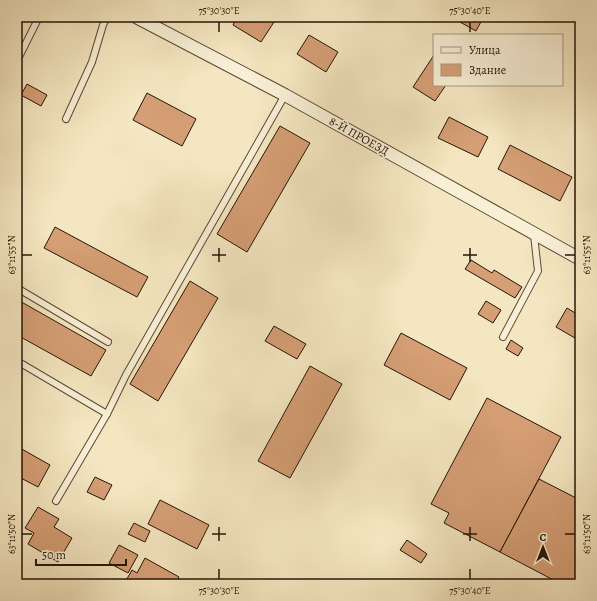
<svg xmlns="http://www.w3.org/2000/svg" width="597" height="601" font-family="Alegreya,serif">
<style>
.building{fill:#d59e75;stroke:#261504}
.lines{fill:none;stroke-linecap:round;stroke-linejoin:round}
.lane-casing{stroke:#5a4933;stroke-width:8}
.street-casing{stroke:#5a4933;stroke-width:14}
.lane{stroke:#f8efd6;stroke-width:6}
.street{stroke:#f8efd6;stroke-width:12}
.ticks{fill:none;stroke:#261504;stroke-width:1.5}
.labels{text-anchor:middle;stroke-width:3;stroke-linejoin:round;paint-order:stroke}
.street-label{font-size:12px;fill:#261504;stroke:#f8efd6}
.neatline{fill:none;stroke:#261504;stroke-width:1.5}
.ticks-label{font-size:10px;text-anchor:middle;fill:#261504}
</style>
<rect width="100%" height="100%" fill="#f4e6c0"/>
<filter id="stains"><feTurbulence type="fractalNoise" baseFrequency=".005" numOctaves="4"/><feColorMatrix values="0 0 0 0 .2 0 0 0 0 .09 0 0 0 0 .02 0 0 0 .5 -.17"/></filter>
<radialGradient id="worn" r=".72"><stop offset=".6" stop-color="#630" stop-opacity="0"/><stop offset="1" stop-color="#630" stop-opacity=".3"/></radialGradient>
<g class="building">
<polygon points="237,17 265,17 274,22 261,42 233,25"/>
<polygon points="451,17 481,17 483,18 476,31"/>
<polygon points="309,35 338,52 326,72 297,54"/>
<polygon points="434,55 434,85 446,85 435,101 413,87"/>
<polygon points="27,84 47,95 41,106 21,95"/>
<polygon points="147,93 196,119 182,146 133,120"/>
<polygon points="449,117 488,137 478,157 438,138"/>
<polygon points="280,126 310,143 247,252 217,234"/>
<polygon points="510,145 572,177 560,201 498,169"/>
<polygon points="55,227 148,277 137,297 44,248"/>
<polygon points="471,260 492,273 494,270 522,287 515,298 465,269"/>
<polygon points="190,281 218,298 158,401 130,384"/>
<polygon points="18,300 106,350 91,376 17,335"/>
<polygon points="486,301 501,310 493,323 478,314"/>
<polygon points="567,308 580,316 580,341 556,327"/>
<polygon points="274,326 306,344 297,359 265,341"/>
<polygon points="401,333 467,368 450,400 384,365"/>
<polygon points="511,340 523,348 518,356 506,349"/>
<polygon points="310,366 342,384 290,478 258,461"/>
<polygon points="487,398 561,437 500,552 444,523 449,513 431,504"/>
<polygon points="20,448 50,465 38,487 17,476 17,453"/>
<polygon points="95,477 112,485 104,500 87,492"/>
<polygon points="539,479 580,500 580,584 561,584 500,552"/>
<polygon points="160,500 209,525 197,549 148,524"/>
<polygon points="38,507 59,519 54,527 72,538 58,562 28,544 34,533 25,528"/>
<polygon points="134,523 150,531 145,542 128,534"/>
<polygon points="407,540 427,554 421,563 400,550"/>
<polygon points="119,545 138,555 128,573 109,563"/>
<polygon points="145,558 179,577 175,584 124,584 132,570 137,573"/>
</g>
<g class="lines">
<g class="lane-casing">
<g id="lane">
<polyline points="17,61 39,17"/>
<polyline points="66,119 92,62 103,25 107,17"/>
<polyline points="17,288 108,342"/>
<polyline points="503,337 538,271 534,235"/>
<polyline points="17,361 107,414"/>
<polyline points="56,501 107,414 126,375 285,95"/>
</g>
</g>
<g class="street-casing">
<polyline id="street" points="136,17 285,95 580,259"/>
</g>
<use href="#lane" class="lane"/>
<use href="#street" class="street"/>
</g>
<path class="ticks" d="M219,22V32M470,22V32M219,248V262M470,248V262M22,255H32M212,255H226M463,255H477M565,255H575M219,527V541M470,527V541M22,534H32M212,534H226M463,534H477M565,534H575M219,569V579M470,569V579"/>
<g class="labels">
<g class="street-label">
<text transform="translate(359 136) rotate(29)" y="4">8-Й ПРОЕЗД</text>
</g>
</g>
<rect width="597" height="601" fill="none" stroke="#f4e6c0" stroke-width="44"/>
<rect x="433" y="34" width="130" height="52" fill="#f8efd6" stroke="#a49882"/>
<rect x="441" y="47" width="20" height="6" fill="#f8efd6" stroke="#a49882"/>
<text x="469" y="54" font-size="12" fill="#261504">Улица</text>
<rect x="441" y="64" width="20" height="12" fill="#d59e75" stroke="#a49882"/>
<text x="469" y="74" font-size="12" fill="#261504">Здание</text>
<g transform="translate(543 547)" stroke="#f8efd6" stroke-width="3" paint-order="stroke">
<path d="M0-3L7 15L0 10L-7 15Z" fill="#261504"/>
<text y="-6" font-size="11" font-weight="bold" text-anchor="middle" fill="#261504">С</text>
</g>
<path d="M36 559v6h90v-6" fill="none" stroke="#261504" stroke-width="2"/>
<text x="42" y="559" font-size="12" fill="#261504" stroke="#f8efd6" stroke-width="3" paint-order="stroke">50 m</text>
<rect x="22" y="22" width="553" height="557" class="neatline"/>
<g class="ticks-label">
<text x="219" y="14">75°30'30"E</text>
<text x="470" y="14">75°30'40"E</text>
<text transform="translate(11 255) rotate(-90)" y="4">63°11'55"N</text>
<text transform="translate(586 255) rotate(-90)" y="4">63°11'55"N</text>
<text transform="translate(11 534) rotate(-90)" y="4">63°11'50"N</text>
<text transform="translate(586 534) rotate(-90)" y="4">63°11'50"N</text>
<text x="219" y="594">75°30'30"E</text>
<text x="470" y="594">75°30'40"E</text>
</g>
<rect width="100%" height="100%" filter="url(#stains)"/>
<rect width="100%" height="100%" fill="url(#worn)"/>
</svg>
